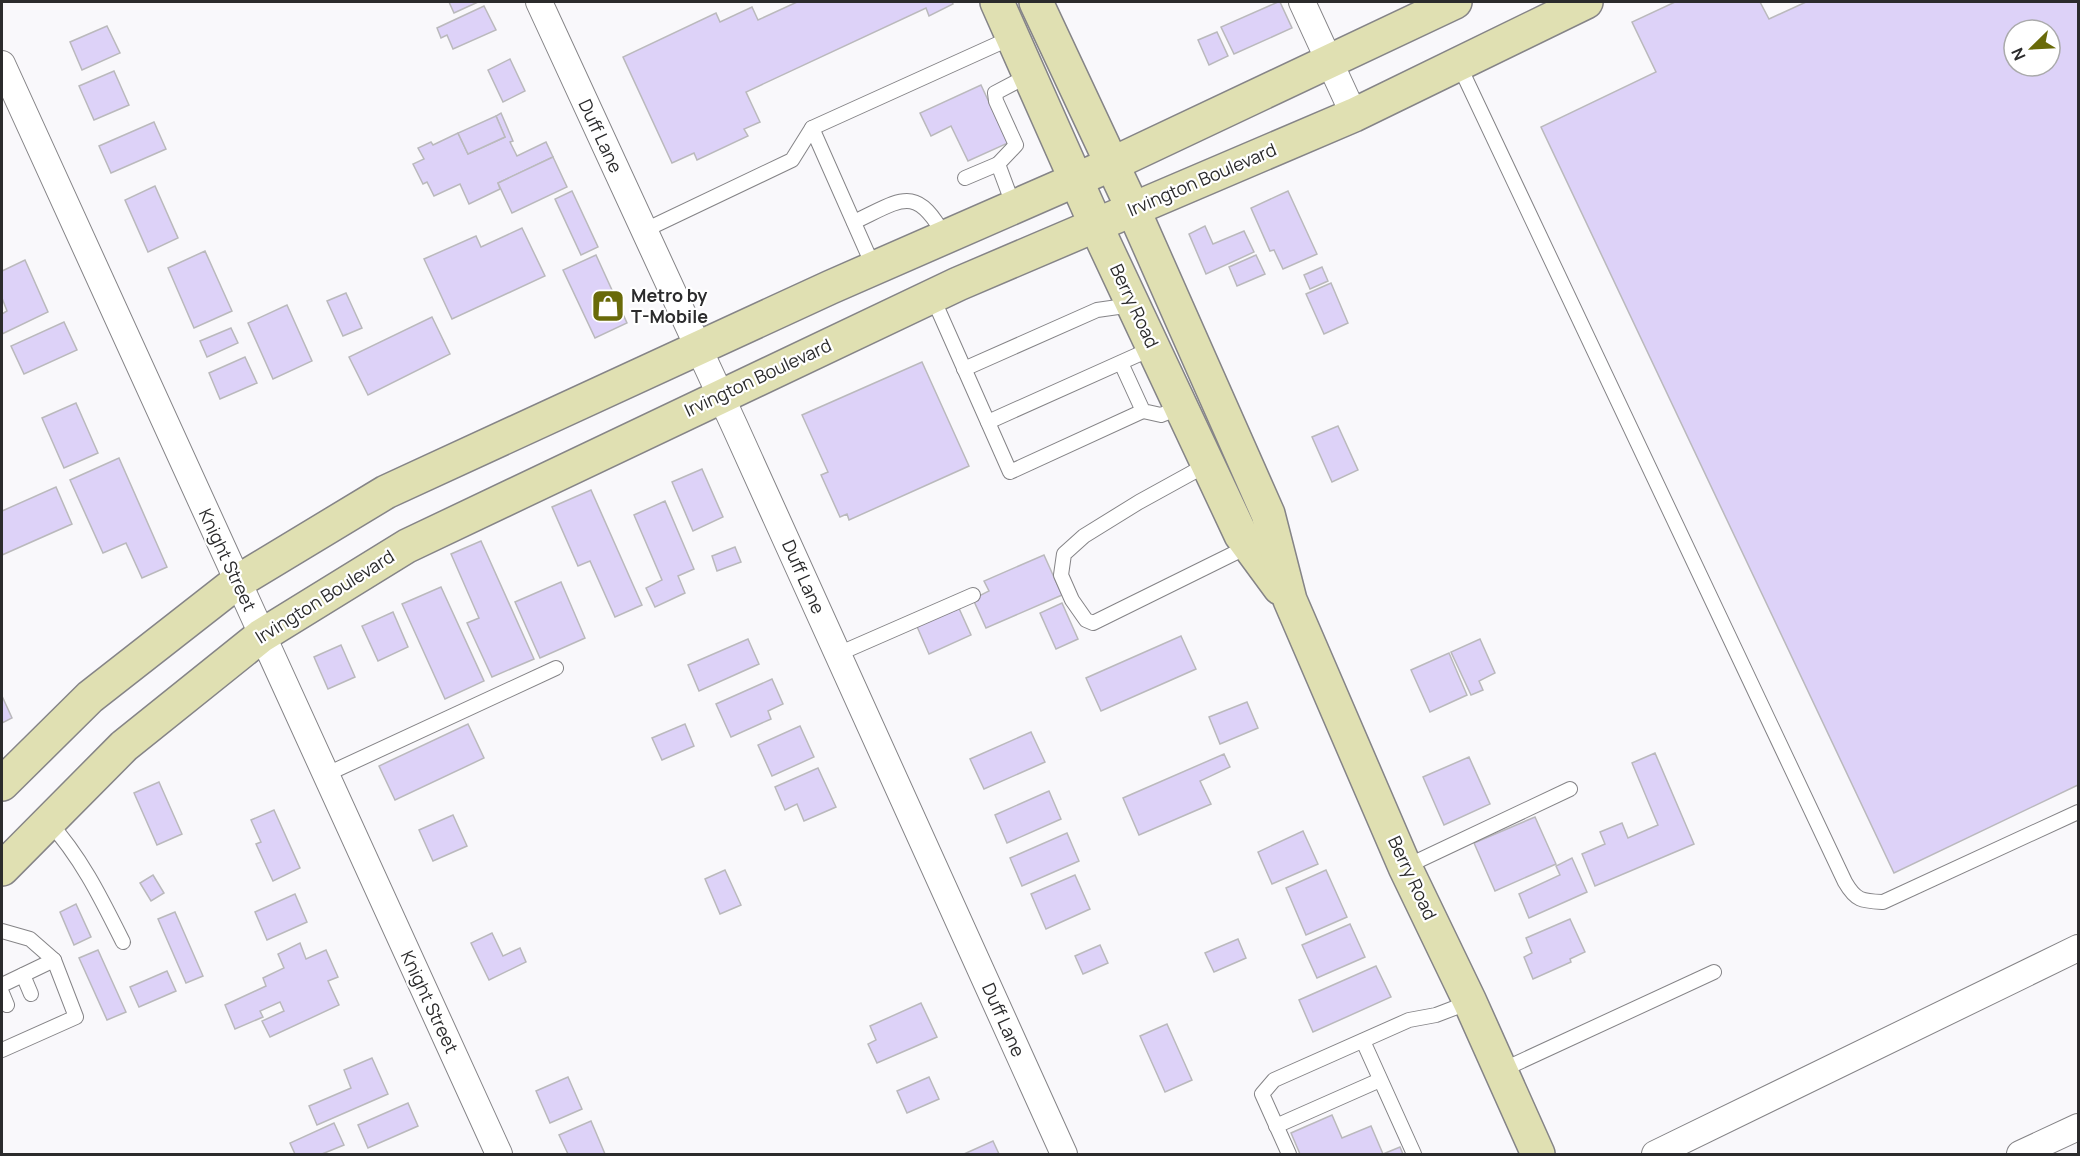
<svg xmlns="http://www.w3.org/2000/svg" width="2080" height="1156" font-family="Manrope,sans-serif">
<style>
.building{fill:#ddd2f8;stroke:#bab9bc;stroke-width:1.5;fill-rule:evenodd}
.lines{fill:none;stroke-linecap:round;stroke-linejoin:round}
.lane-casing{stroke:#858487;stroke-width:16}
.street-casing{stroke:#858487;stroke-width:28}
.secondary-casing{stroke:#858487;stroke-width:36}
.lane{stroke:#fff;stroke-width:14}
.street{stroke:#fff;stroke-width:26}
.secondary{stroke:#e0e0b2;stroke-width:33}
.labels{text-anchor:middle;stroke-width:4.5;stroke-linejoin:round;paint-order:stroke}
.street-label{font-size:18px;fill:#2b2b2c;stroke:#fff}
.poi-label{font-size:18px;font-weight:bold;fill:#2b2b2c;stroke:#fff;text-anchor:start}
</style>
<rect width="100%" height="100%" fill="#f9f8fb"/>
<g class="building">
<polygon points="449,2 478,2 454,13"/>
<polygon points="797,2 952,2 953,4 929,16 926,8 746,92 760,122 744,129 748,136 697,160 694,153 672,163 623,57 716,13 720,22 752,7 758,20"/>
<polygon points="1278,2 1280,2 1292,28 1234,54 1221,27"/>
<path d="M1675,2H1760L1769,19L1806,2H2078V785L1894,873L1541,127L1656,72L1632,22ZM2014,30H2050V66H2014Z"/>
<polygon points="484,6 496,30 453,49 447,35 441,38 437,28"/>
<polygon points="107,26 120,53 82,70 70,42"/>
<polygon points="1217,32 1228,56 1209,65 1198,40"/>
<polygon points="510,59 525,91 503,102 488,70"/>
<polygon points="114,71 129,105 94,120 79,86"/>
<polygon points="981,85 1008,143 968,161 951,126 931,136 920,113"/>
<polygon points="501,113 513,141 510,142 517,156 546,142 553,157 498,183 500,189 469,204 460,184 434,196 427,182 423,184 413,164 424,159 418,148 431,142 433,145 458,133 468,154 505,137 496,116"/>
<polygon points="496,116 505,137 468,154 458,133"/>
<polygon points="154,122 166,149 111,173 99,146"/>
<polygon points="553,157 567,187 512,213 498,183"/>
<polygon points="155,186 178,238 148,252 125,200"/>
<polygon points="572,191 598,247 581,255 555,199"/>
<polygon points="1288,191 1317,254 1283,269 1274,250 1270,251 1251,208"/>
<polygon points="1205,226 1213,244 1244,231 1254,252 1206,274 1189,234"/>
<polygon points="522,228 545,276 452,319 424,259 476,236 481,247"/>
<polygon points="205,251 232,311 194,328 168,268"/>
<polygon points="596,255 627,323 595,338 563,270"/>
<polygon points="1256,255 1265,274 1237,286 1229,267"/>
<polygon points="25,260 48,312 2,334 2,314 7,311 2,298 2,271"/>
<polygon points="1322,267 1328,281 1310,289 1304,275"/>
<polygon points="1331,283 1348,323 1324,334 1306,294"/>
<polygon points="346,293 362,328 343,336 327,301"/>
<polygon points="287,305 312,361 273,379 248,323"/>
<polygon points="432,317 450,354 368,395 349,357"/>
<polygon points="64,322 77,350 24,374 11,346"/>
<polygon points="231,328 238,343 207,357 200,341"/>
<polygon points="245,357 257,383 220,399 209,373"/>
<polygon points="922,362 969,466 849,520 847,514 840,517 821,475 828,472 802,415"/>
<polygon points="76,403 98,453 64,468 42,418"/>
<polygon points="1338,426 1358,470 1332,482 1312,437"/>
<polygon points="119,458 167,567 142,578 126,543 103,553 70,480"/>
<polygon points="702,469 723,517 693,531 672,482"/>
<polygon points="56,487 72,524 2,555 2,511"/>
<polygon points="591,490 642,605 615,617 590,561 578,566 552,507"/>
<polygon points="665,501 694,569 678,576 685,593 655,607 646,588 662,580 634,515"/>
<polygon points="481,541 534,659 492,677 467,623 479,618 451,554"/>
<polygon points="735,547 741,562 717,571 712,556"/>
<polygon points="1044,555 1062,595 986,628 973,599 989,591 984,581"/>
<polygon points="561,582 585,638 540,658 515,602"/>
<polygon points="441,587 484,681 445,699 402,604"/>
<polygon points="1062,603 1078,639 1056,649 1040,613"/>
<polygon points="957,604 971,635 929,654 915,622"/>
<polygon points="393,612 408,647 378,661 362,626"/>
<polygon points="1181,636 1196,669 1101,711 1086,678"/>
<polygon points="748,639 759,664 699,691 688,665"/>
<polygon points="1480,639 1495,673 1479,681 1483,690 1471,695 1451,652"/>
<polygon points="341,645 355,677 328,689 314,657"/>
<polygon points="1449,653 1467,695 1430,712 1411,670"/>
<polygon points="772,679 783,704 768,711 771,719 731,737 716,704"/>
<polygon points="2,696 12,718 2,723"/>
<polygon points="1247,702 1258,728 1220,744 1209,717"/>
<polygon points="468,724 484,758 395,800 379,766"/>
<polygon points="685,724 694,746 662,760 652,738"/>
<polygon points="800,726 814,757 772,776 758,745"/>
<polygon points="1031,732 1045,762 984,789 970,759"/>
<polygon points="1655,753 1694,844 1595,886 1582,854 1605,844 1600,832 1622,823 1628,838 1658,825 1632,763"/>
<polygon points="1224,754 1230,767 1200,781 1211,804 1139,835 1123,798"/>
<polygon points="1469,757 1490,804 1444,825 1423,777"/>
<polygon points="818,768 836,807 804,821 797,804 785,810 775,787"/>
<polygon points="159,782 182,834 157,845 134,793"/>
<polygon points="1049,791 1061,819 1007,843 995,815"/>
<polygon points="274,810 300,868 273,881 256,844 261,842 251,820"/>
<polygon points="453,815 467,846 433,861 419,830"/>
<polygon points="1535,817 1556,864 1495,891 1474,843"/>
<polygon points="1303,831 1318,864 1272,884 1258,852"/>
<polygon points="1067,833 1079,861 1022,886 1010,858"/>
<polygon points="1572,858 1587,892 1529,918 1519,894 1560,875 1556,866"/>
<polygon points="725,870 741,905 720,914 705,879"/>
<polygon points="1326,870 1347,917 1306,935 1286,888"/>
<polygon points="153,875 164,893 151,901 140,883"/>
<polygon points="1075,875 1090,909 1046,929 1031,894"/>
<polygon points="295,894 307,922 267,940 255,912"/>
<polygon points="76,904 91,937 74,945 60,912"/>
<polygon points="175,912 203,976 186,983 158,919"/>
<polygon points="1570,919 1585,952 1570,959 1571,962 1533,979 1524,957 1532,953 1526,938"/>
<polygon points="1350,924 1365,957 1317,978 1302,945"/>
<polygon points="492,933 503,956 520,948 526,962 489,980 471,943"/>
<polygon points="1238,939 1246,958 1214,972 1205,953"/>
<polygon points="300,943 306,959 326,950 338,977 328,981 339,1005 270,1037 262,1021 284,1011 280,1002 260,1011 263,1017 235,1029 225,1005 266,986 263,978 284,968 278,954"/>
<polygon points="1100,945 1108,963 1083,974 1075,956"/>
<polygon points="98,950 126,1012 107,1020 79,958"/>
<polygon points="1376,966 1391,997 1313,1032 1299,1000"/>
<polygon points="167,971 176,991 139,1007 130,987"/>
<polygon points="921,1003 937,1037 877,1063 868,1044 876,1040 870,1026"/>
<polygon points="1167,1024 1192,1080 1165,1092 1140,1036"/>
<polygon points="372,1058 388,1094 317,1125 309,1106 351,1088 344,1070"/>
<polygon points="568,1077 582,1109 550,1123 536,1091"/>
<polygon points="929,1077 939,1099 907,1113 897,1091"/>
<polygon points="408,1103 418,1126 368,1148 358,1125"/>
<polygon points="1332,1115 1342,1138 1371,1126 1383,1154 1300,1154 1291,1133"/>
<polygon points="591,1121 605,1154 568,1154 559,1135"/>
<polygon points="334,1123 344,1145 322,1154 295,1154 290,1143"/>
<polygon points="993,1141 999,1154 964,1154"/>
<polygon points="1400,1147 1403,1154 1383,1154"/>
</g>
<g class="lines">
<g class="lane-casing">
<g id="lane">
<path d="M1459,65L1845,882C1856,901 1862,901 1883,902L2078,812"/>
<polyline points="812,128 874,268"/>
<polyline points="965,178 998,164"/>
<polyline points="1014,207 998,164 1016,145 996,101 995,93 1029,75"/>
<path d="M854,222C901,200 916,183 945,237"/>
<polyline points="643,231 792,160 812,128 1013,37"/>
<polyline points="932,296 1010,472 1143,411"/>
<polyline points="1121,363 1143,411 1161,415 1181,407"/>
<polyline points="964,369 1097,310 1132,305"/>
<polyline points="988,422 1153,348"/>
<polyline points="1208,464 1139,502 1084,536 1064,554 1061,575 1072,600 1086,620 1093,623 1249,546"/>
<polyline points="838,654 973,595"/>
<polyline points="325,775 556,668"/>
<path d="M48,821C81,857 101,898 123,942"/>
<polyline points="1405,867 1570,789"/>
<polyline points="2,931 30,939 54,960 76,1017 2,1050"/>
<polyline points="23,975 31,994"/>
<polyline points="2,985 54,960"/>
<polyline points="2,993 7,1005"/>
<polyline points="1363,1041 1414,1154"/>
<polyline points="1500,1071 1714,972"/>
<polyline points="1276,1126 1380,1080"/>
<polyline points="1289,1154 1262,1094 1274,1080 1409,1020 1436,1015 1470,1002"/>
</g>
</g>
<g class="street-casing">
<g id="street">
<polyline points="539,2 735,427 1064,1154"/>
<polyline points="1302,2 1354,115"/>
<polyline points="2,64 499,1154"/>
<polyline points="1655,1154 2078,948"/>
<polyline points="2020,1154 2078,1127"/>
</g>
</g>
<g class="secondary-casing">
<g id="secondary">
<polyline points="997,2 1104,243 1241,535 1280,588"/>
<polyline points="1036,2 1133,209 1268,514 1290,600 1405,867 1470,1002 1538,1154"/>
<polyline points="2,784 90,697 237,582 386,492 831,287 1112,164 1455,2"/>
<polyline points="2,869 124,746 261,636 407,546 958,284 1354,115 1586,2"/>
</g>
</g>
<use href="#lane" class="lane"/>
<use href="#street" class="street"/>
<use href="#secondary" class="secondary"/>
</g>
<defs>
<g id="shop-square" transform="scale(1.725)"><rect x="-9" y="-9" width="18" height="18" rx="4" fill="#696a09" stroke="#fff"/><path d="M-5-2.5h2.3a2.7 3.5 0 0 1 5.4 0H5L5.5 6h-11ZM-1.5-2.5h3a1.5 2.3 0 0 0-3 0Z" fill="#fff"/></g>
</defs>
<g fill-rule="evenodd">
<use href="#shop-square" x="608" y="306"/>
</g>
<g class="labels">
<g class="street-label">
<text transform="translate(600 136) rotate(65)" y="6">Duff Lane</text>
<text transform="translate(1202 180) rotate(-23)" y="6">Irvington Boulevard</text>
<text transform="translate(1134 306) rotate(65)" y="6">Berry Road</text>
<text transform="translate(758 378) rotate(-25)" y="6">Irvington Boulevard</text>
<text transform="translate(227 560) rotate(65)" y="6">Knight Street</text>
<text transform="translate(803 577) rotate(66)" y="6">Duff Lane</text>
<text transform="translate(325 597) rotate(-32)" y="6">Irvington Boulevard</text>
<text transform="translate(1412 878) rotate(65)" y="6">Berry Road</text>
<text transform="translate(429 1002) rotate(65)" y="6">Knight Street</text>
<text transform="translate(1003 1020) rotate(66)" y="6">Duff Lane</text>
</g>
<g class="poi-label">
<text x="631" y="302">Metro by<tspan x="631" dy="21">T-Mobile</tspan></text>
</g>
</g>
<rect width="2080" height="1156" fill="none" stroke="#2b2b2c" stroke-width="6"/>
<g transform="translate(2032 48) rotate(246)"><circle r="28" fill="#ffffff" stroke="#aaaaab" stroke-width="1.5"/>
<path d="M0-4.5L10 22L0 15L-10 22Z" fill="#696a09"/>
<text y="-9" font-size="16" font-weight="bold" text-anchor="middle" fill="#2b2b2c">N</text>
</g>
</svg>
